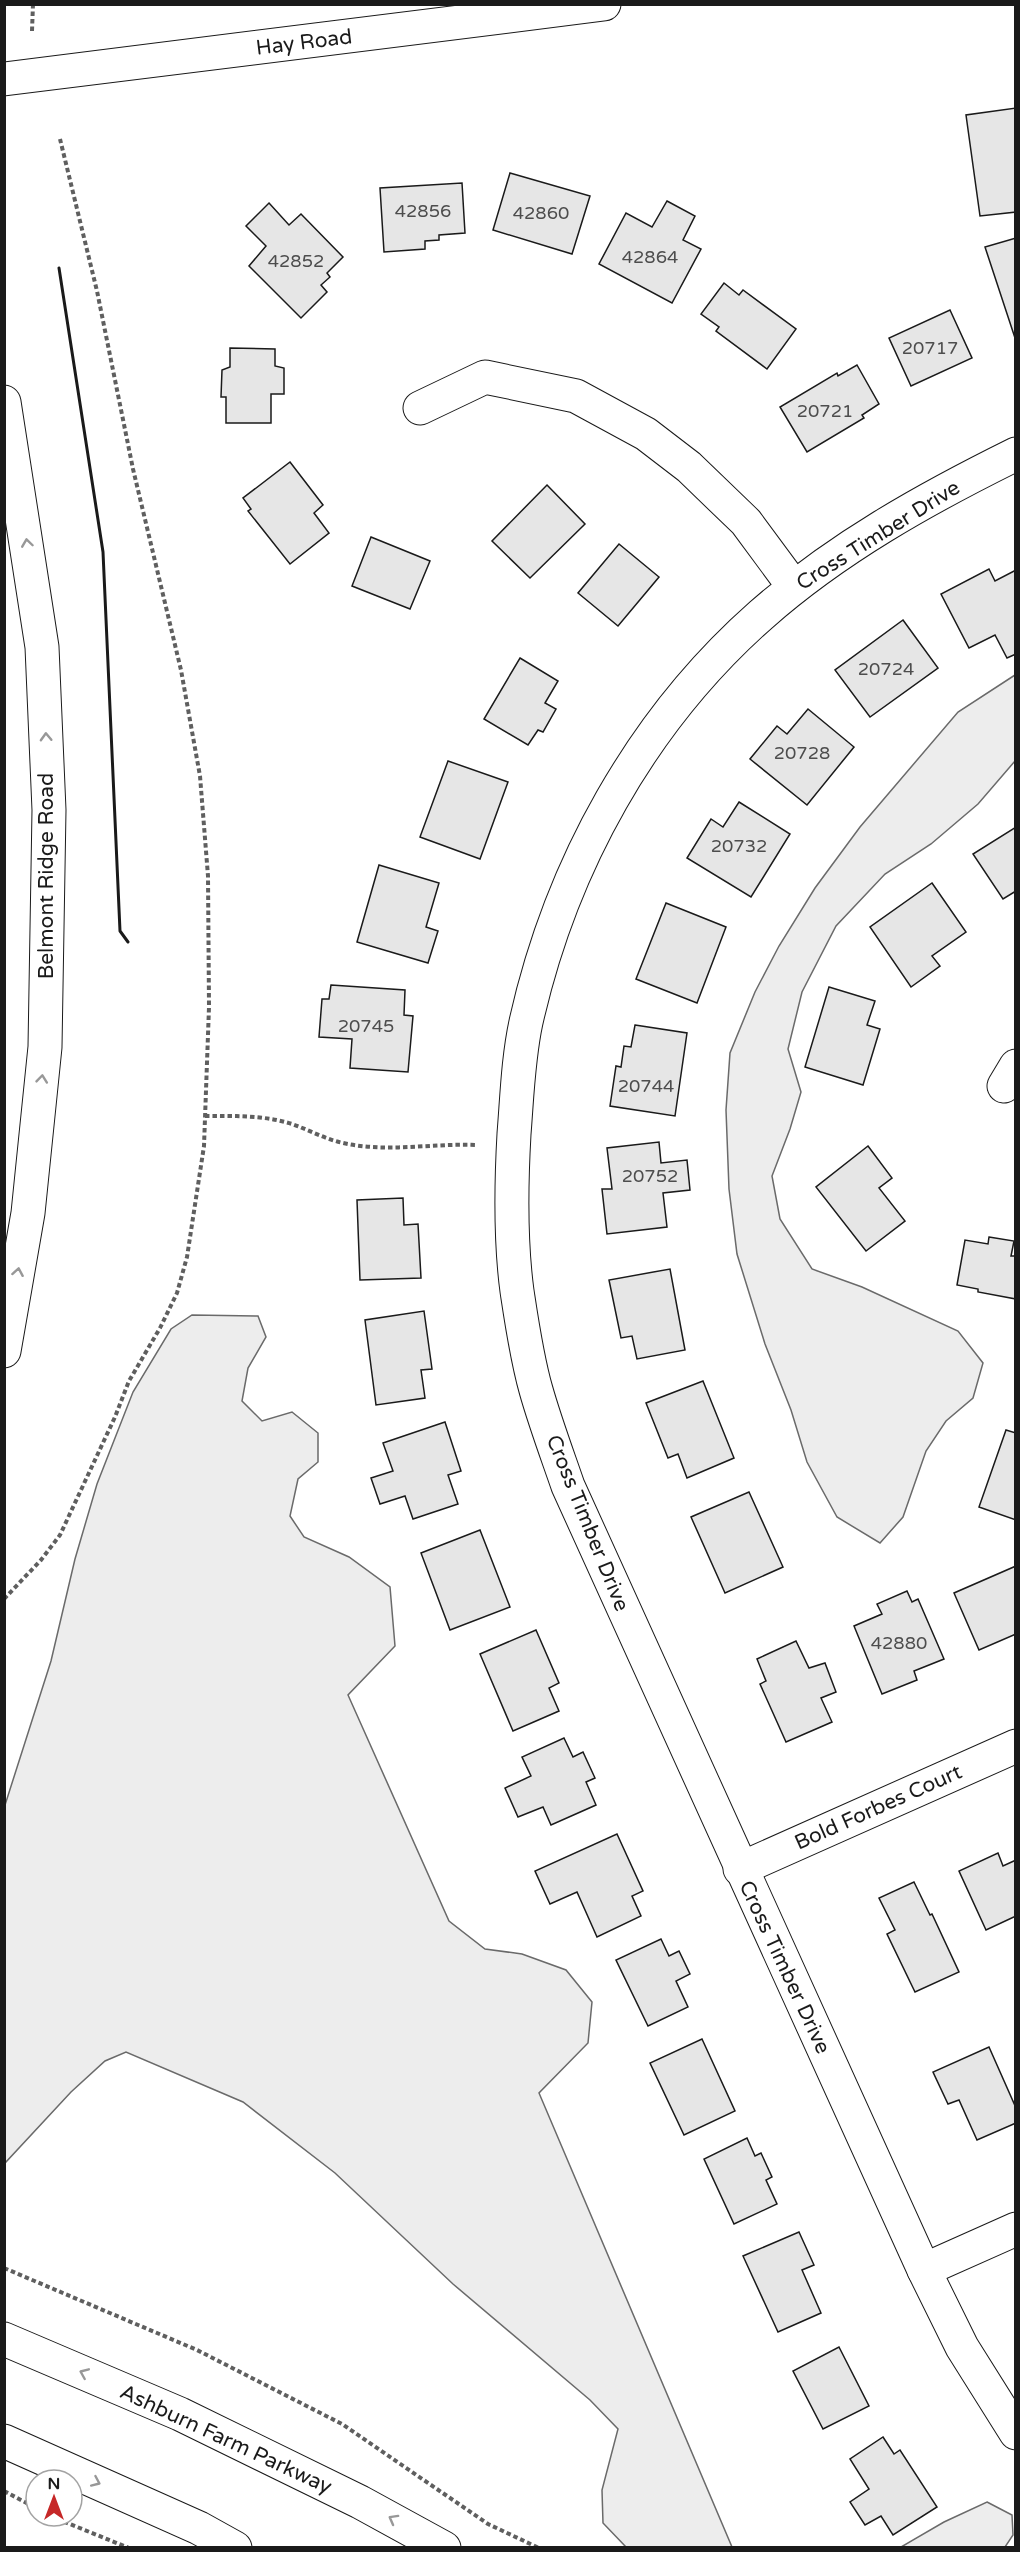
<svg xmlns="http://www.w3.org/2000/svg" width="1020" height="2552" font-family="'Varela Round',sans-serif">
<style>
.built{fill:#ededed;stroke:#6a6a6a;stroke-width:1.5}
.building{fill:#e6e6e6;stroke:#1a1a1a;stroke-width:1.5}
.lines{fill:none;stroke-linecap:round;stroke-linejoin:round}
.minor-casing{stroke:#1a1a1a;stroke-width:35}
.tertiary-casing{stroke:#1a1a1a;stroke-width:35}
.primary-casing{stroke:#1a1a1a;stroke-width:35}
.path{stroke:#5f5f5f;stroke-width:4;stroke-dasharray:4.5 3;stroke-linecap:butt}
.minor{stroke:#fff;stroke-width:33}
.tertiary{stroke:#fff;stroke-width:33}
.primary{stroke:#fff;stroke-width:33}
.wall{stroke:#1a1a1a;stroke-width:3}
.oneway{stroke:#989898}
.labels{text-anchor:middle;stroke-width:4.5;stroke-linejoin:round;paint-order:stroke}
.number-label{font-size:18px;fill:#4d4d4d}
.street-label{font-size:21px;fill:#1a1a1a;stroke:#fff}
</style>
<rect width="100%" height="100%" fill="#fff"/>
<g class="built">
<polygon points="1015,675 1015,761 978,804 931,844 885,874 836,926 802,992 788,1049 801,1092 790,1129 772,1176 780,1219 812,1269 862,1287 958,1331 983,1363 973,1398 946,1421 926,1451 903,1517 880,1543 837,1517 807,1462 791,1410 765,1344 737,1254 729,1189 726,1110 730,1053 755,992 779,946 815,888 860,827 958,712"/>
<polygon points="192,1315 258,1316 266,1337 248,1368 242,1401 262,1421 292,1412 318,1433 318,1462 298,1479 290,1516 304,1537 349,1557 390,1587 395,1646 348,1695 449,1921 485,1949 522,1954 566,1970 592,2002 588,2043 539,2093 732,2547 626,2547 603,2523 602,2490 618,2429 590,2400 453,2284 335,2173 243,2102 126,2052 105,2061 71,2092 5,2163 5,1805 51,1661 75,1559 97,1484 133,1392 171,1329"/>
<polygon points="987,2502 1012,2515 1013,2535 1005,2547 901,2547 944,2522"/>
</g>
<g class="building">
<polygon points="1016,108 1016,212 980,216 966,115"/>
<polygon points="510,173 590,196 572,254 493,230"/>
<polygon points="462,183 465,233 439,235 439,240 425,241 425,249 384,252 380,188"/>
<polygon points="667,201 695,216 683,240 701,249 672,303 599,264 626,213 652,227"/>
<polygon points="269,203 289,225 301,214 343,257 327,273 330,277 321,285 327,292 301,318 249,266 266,246 246,226"/>
<polygon points="1016,238 1016,341 985,247"/>
<polygon points="724,283 739,295 743,290 796,329 767,369 716,331 719,327 701,314"/>
<polygon points="950,310 972,358 911,386 889,338"/>
<polygon points="230,348 275,349 275,366 284,368 284,394 271,394 271,423 226,423 226,397 221,397 222,370 230,367"/>
<polygon points="857,365 879,404 862,415 864,418 807,452 780,407 837,373 838,376"/>
<polygon points="290,462 323,505 314,513 329,533 290,564 248,511 251,509 243,498"/>
<polygon points="547,485 585,524 530,578 492,541"/>
<polygon points="371,537 430,561 410,609 352,586"/>
<polygon points="619,544 659,577 618,626 578,593"/>
<polygon points="989,569 995,581 1016,570 1016,654 1007,658 995,635 969,648 941,594"/>
<polygon points="903,620 938,668 870,717 835,670"/>
<polygon points="520,658 558,681 545,703 556,709 543,732 538,730 528,745 484,719"/>
<polygon points="808,709 854,747 807,805 750,759 777,726 787,734"/>
<polygon points="448,761 508,782 480,859 420,837"/>
<polygon points="739,802 790,834 751,897 687,858 711,819 723,827"/>
<polygon points="1016,827 1016,891 1003,899 973,854"/>
<polygon points="379,865 439,883 426,927 438,931 428,963 357,942"/>
<polygon points="932,883 966,932 932,956 940,966 911,987 870,927"/>
<polygon points="666,903 726,927 697,1003 636,979"/>
<polygon points="331,985 405,990 404,1015 413,1016 408,1072 350,1068 352,1039 319,1037 322,999 329,999"/>
<polygon points="829,987 875,1001 867,1025 880,1029 863,1085 805,1067"/>
<polygon points="635,1025 687,1033 675,1116 610,1106 616,1066 621,1067 624,1046 631,1047"/>
<polygon points="659,1142 661,1163 687,1160 690,1190 663,1193 667,1227 607,1234 602,1189 612,1189 607,1148"/>
<polygon points="868,1146 892,1178 879,1188 905,1221 866,1251 816,1187"/>
<polygon points="403,1198 404,1225 418,1224 421,1278 360,1280 357,1200"/>
<polygon points="989,1237 1014,1241 1011,1256 1016,1256 1016,1299 978,1292 978,1289 957,1285 965,1240 988,1244"/>
<polygon points="670,1269 685,1350 637,1359 632,1336 621,1338 609,1280"/>
<polygon points="424,1311 432,1369 421,1370 425,1398 376,1405 365,1320"/>
<polygon points="703,1381 734,1458 687,1478 678,1454 668,1458 646,1403"/>
<polygon points="445,1422 461,1471 448,1475 458,1504 413,1519 405,1496 380,1504 371,1478 393,1471 383,1443"/>
<polygon points="1006,1430 1016,1433 1016,1520 979,1507"/>
<polygon points="749,1492 783,1567 725,1593 691,1517"/>
<polygon points="480,1530 510,1607 450,1630 421,1553"/>
<polygon points="1016,1566 1016,1634 979,1650 954,1593"/>
<polygon points="907,1591 912,1602 918,1599 944,1659 914,1671 917,1680 882,1694 854,1626 882,1614 877,1604"/>
<polygon points="536,1630 559,1683 549,1688 559,1711 513,1731 480,1654"/>
<polygon points="796,1641 809,1668 825,1663 836,1692 821,1698 832,1722 786,1742 760,1684 766,1681 757,1659"/>
<polygon points="564,1738 573,1757 583,1752 595,1778 586,1782 596,1805 551,1825 543,1807 518,1817 505,1788 531,1776 522,1757"/>
<polygon points="617,1834 643,1891 632,1896 641,1916 597,1937 577,1892 550,1904 535,1871"/>
<polygon points="998,1853 1003,1866 1016,1860 1016,1916 986,1930 959,1871"/>
<polygon points="914,1882 930,1915 932,1914 959,1972 915,1992 887,1934 895,1930 879,1898"/>
<polygon points="661,1939 669,1956 679,1951 690,1974 676,1981 688,2007 648,2026 616,1960"/>
<polygon points="702,2039 735,2111 684,2135 650,2063"/>
<polygon points="989,2047 1016,2108 1016,2123 977,2140 959,2100 948,2104 933,2072"/>
<polygon points="747,2138 755,2156 761,2153 772,2177 766,2180 777,2204 734,2224 704,2159"/>
<polygon points="799,2232 814,2265 802,2270 821,2313 778,2332 743,2256"/>
<polygon points="839,2347 869,2406 823,2429 793,2371"/>
<polygon points="883,2437 894,2454 900,2450 937,2507 893,2535 881,2516 865,2525 850,2502 869,2489 850,2459"/>
</g>
<g class="lines">
<g class="minor-casing">
<g id="minor">
<polyline points="420,408 485,377 576,396 646,434 689,467 746,522 794,587"/>
<path d="M1016,454C925,499 837,548 761,615C641,721 561,866 526,1022C518,1059 517,1097 514,1134C511,1187 510,1239 517,1291C522,1324 527,1359 536,1390C545,1422 557,1454 568,1486L924,2270L962,2347L1016,2433"/>
<polyline points="1004,1086 1016,1066"/>
<polyline points="740,1869 1016,1746"/>
<polyline points="924,2270 1016,2229"/>
</g>
</g>
<g class="tertiary-casing">
<polyline id="tertiary" points="4,79 604,4"/>
</g>
<g class="primary-casing">
<g id="primary">
<polyline points="4,402 42,647 49,810 45,1047 28,1213 4,1351"/>
<polyline points="4,2339 180,2414 360,2502 444,2548"/>
<polyline points="4,2441 199,2528 235,2548"/>
</g>
</g>
<g class="path">
<polyline points="32,31 33,4"/>
<path d="M205,1116C234,1116 264,1115 292,1124C309,1130 325,1139 343,1143C388,1153 432,1143 477,1145"/>
<polyline points="4,1599 41,1560 60,1535 115,1417 129,1381 160,1328 177,1293 187,1257 204,1146 209,1007 208,876 200,776 181,670 133,469 97,291 60,139"/>
<polyline points="4,2268 197,2350 342,2424 488,2524 539,2548"/>
<polyline points="4,2491 36,2508"/>
<polyline points="50,2516 129,2548"/>
</g>
<use href="#minor" class="minor"/>
<use href="#tertiary" class="tertiary"/>
<use href="#primary" class="primary"/>
<polyline class="wall" points="59,268 103,552 120,931 128,942"/>
</g>
<defs><path id="oneway-chevron" d="M-2-3.5L2.5 0L-2 3.5" fill="none" stroke-width="1.6" stroke-linecap="round" stroke-linejoin="round" transform="scale(1.5)"/></defs>
<g class="oneway">
<use href="#oneway-chevron" transform="translate(27 543) rotate(-98)"/>
<use href="#oneway-chevron" transform="translate(46 737) rotate(-92)"/>
<use href="#oneway-chevron" transform="translate(42 1079) rotate(-84)"/>
<use href="#oneway-chevron" transform="translate(18 1272) rotate(-80)"/>
<use href="#oneway-chevron" transform="translate(84 2373) rotate(-157)"/>
<use href="#oneway-chevron" transform="translate(96 2482) rotate(24)"/>
<use href="#oneway-chevron" transform="translate(393 2519) rotate(-151)"/>
</g>
<g class="labels">
<g class="number-label">
<text x="423" y="217">42856</text>
<text x="541" y="219">42860</text>
<text x="650" y="263">42864</text>
<text x="296" y="267">42852</text>
<text x="930" y="354">20717</text>
<text x="825" y="417">20721</text>
<text x="886" y="675">20724</text>
<text x="802" y="759">20728</text>
<text x="739" y="852">20732</text>
<text x="366" y="1032">20745</text>
<text x="646" y="1092">20744</text>
<text x="650" y="1182">20752</text>
<text x="899" y="1649">42880</text>
</g>
<g class="street-label">
<text transform="translate(304 42) rotate(-7)" y="7">Hay Road</text>
<text transform="translate(878 535) rotate(-32)" y="7">Cross Timber Drive</text>
<text transform="translate(46 876) rotate(-90)" y="7">Belmont Ridge Road</text>
<text transform="translate(588 1523) rotate(68)" y="7">Cross Timber Drive</text>
<text transform="translate(878 1807) rotate(-24)" y="7">Bold Forbes Court</text>
<text transform="translate(785 1967) rotate(65)" y="7">Cross Timber Drive</text>
<text transform="translate(226 2439) rotate(25)" y="7">Ashburn Farm Parkway</text>
</g>
</g>
<rect width="1020" height="2552" fill="none" stroke="#1a1a1a" stroke-width="12"/>
<g transform="translate(54 2498)"><circle r="28" fill="#ffffff" stroke="#a3a3a3" stroke-width="1.5"/>
<path d="M0-4.5L10 22L0 15L-10 22Z" fill="#c62828"/>
<text y="-9" font-size="16" font-weight="bold" text-anchor="middle" fill="#1a1a1a">N</text>
</g>
</svg>
